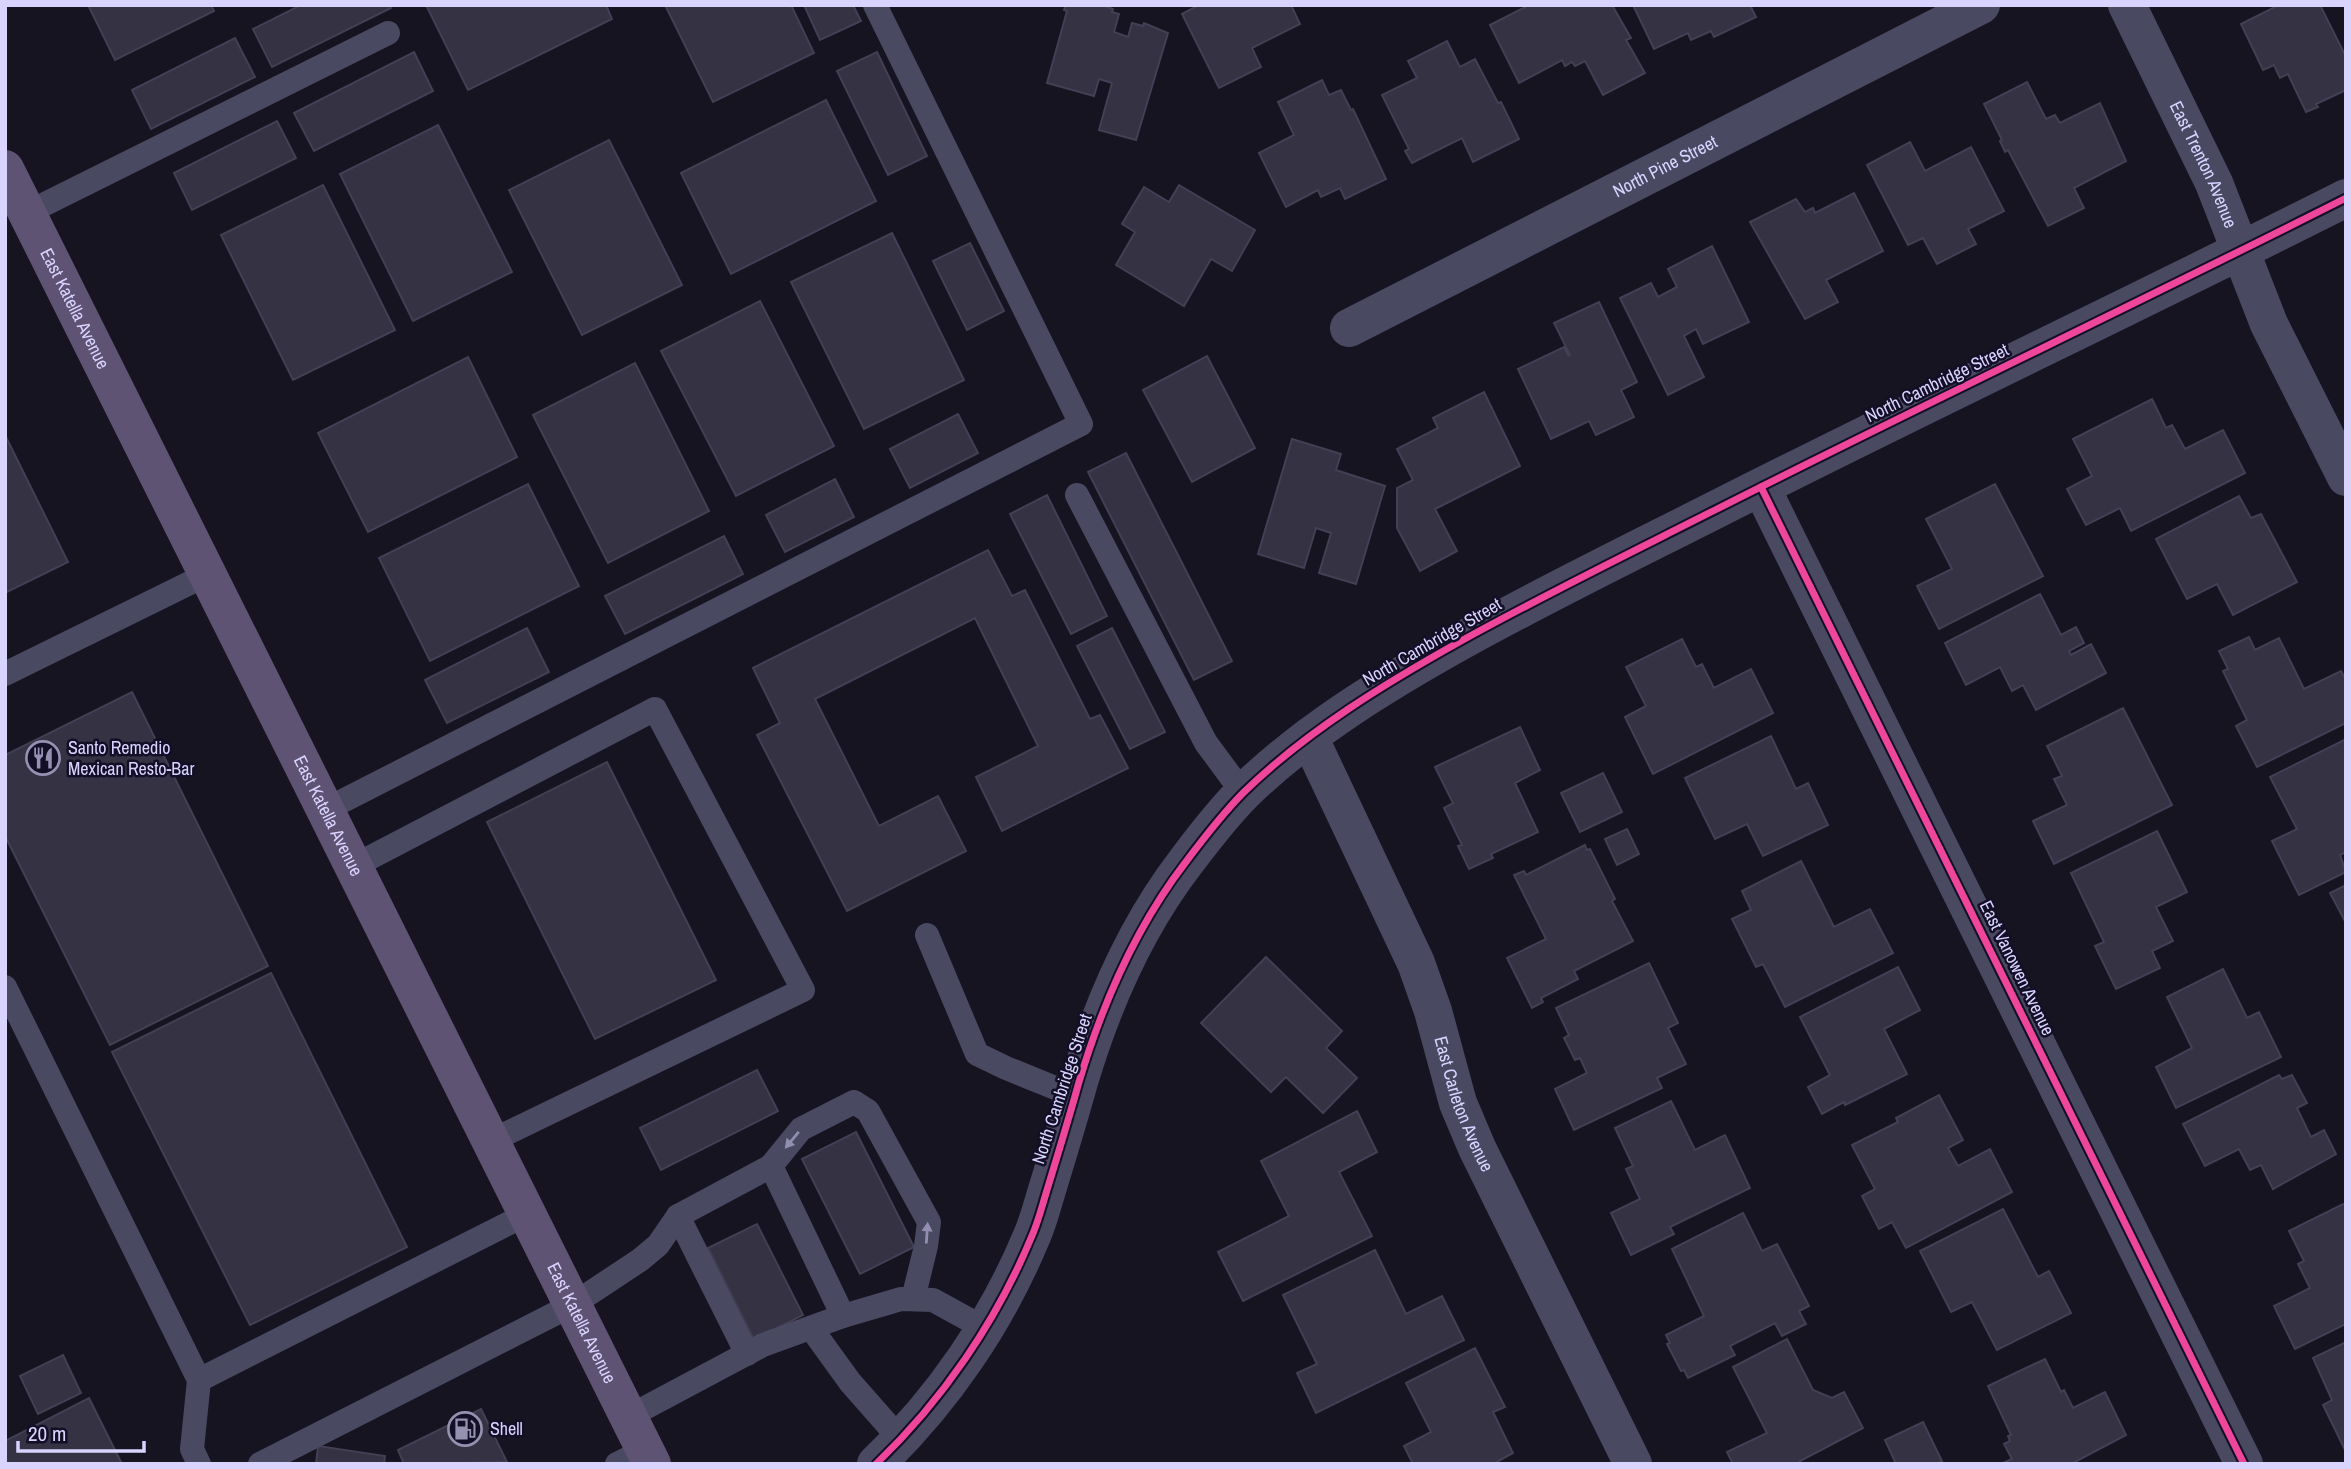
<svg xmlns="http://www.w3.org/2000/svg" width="2351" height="1469" font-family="'Archivo Narrow',sans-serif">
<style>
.building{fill:#343243;stroke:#433f54;stroke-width:2}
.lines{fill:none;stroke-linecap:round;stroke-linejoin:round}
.service{stroke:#4a4962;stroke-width:24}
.minor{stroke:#4a4962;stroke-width:38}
.tertiary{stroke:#4a4962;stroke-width:38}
.primary{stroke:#5e5373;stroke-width:38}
.cycleway-casing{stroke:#130f26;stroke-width:11}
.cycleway{stroke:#ed469a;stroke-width:7}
.oneway{fill:#928eb0}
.labels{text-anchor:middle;stroke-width:5;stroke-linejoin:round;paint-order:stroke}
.street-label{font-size:18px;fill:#d9d4ff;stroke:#130f26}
.poi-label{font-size:18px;fill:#d9d4ff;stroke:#130f26;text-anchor:start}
</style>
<rect width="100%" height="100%" fill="#161421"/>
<g class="building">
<polygon points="88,5 211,5 214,11 115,60"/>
<polygon points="301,5 390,5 391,8 272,67 253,29"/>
<polygon points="426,5 606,5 612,19 468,90"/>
<polygon points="665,5 791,5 814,53 713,102"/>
<polygon points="804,5 853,5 861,21 820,40"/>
<polygon points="1066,5 1102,5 1113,9 1112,12 1119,14 1114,32 1128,37 1132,23 1143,26 1144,23 1168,33 1136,140 1099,130 1112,83 1099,79 1094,96 1047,83 1067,11 1064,10"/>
<polygon points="1199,5 1291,5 1300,24 1252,48 1261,67 1219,88 1182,14"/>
<polygon points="1529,5 1612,5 1631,38 1626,40 1645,73 1603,95 1585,61 1575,66 1572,62 1565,66 1562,60 1519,83 1490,25"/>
<polygon points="1633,5 1750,5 1756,17 1714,37 1711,31 1691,40 1688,33 1654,49"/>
<polygon points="2279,5 2320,5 2346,57 2346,90 2316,104 2318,107 2306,112 2288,74 2280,78 2274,65 2263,70 2241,24"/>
<polygon points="235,38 255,77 151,129 132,90"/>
<polygon points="1447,41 1460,67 1475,59 1498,103 1501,102 1519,139 1473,162 1462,138 1412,163 1405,151 1409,149 1382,95 1417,78 1408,61"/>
<polygon points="414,52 433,91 314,151 294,113"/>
<polygon points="877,52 927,156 888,175 837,71"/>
<polygon points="1322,80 1329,95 1341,90 1351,110 1353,109 1386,179 1345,199 1340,188 1321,197 1318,190 1286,207 1259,153 1294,135 1278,102"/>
<polygon points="2027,82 2046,119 2055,115 2060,123 2100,103 2126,161 2074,188 2084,208 2048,226 2008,150 2005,152 2000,141 2002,140 1984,104"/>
<polygon points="826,100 876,201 731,274 681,173"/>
<polygon points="277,121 296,158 192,210 174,173"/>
<polygon points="438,125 512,272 413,321 340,174"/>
<polygon points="609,140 682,285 582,335 509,190"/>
<polygon points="1910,142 1925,171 1971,147 2004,211 1968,229 1976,244 1937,264 1923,238 1908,245 1867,165"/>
<polygon points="323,185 395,330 293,380 221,235"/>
<polygon points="1179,185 1255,230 1232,271 1211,259 1184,306 1116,265 1135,232 1122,224 1144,187 1169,202"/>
<polygon points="1854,193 1883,251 1826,280 1838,302 1805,319 1750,222 1796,199 1805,212 1813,208 1815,213"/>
<polygon points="892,233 964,380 864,429 791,282"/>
<polygon points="970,243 1004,311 967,330 933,261"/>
<polygon points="1712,246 1749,322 1703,344 1696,329 1684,336 1704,377 1668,395 1620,298 1651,283 1658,297 1677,287 1668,269"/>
<polygon points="760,301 834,446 736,496 661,351"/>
<polygon points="1599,302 1637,382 1621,390 1634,417 1596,435 1589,421 1551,439 1518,369 1564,347 1568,355 1570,355 1554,323"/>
<polygon points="1207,356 1255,448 1192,482 1143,390"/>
<polygon points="468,357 517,457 368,532 318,433"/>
<polygon points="635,363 709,511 608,563 533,415"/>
<polygon points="1484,392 1520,466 1435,509 1457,551 1420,571 1397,528 1397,488 1413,480 1397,449 1438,428 1433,418"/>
<polygon points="2152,399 2166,428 2172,425 2185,449 2223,430 2245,473 2131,531 2120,508 2086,525 2067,489 2092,476 2073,439"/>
<polygon points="958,414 978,453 910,488 890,449"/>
<polygon points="5,435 68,562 5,593"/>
<polygon points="1292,439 1341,454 1336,470 1385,486 1356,584 1319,573 1331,533 1316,528 1304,568 1258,554"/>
<polygon points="1126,453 1232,661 1194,680 1088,472"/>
<polygon points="835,479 854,517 785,552 766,515"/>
<polygon points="528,484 579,586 430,661 379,558"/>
<polygon points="1995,484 2043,576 1939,629 1917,586 1952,569 1926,519"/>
<polygon points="1047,495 1107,616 1071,634 1010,514"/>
<polygon points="2239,496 2251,518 2261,514 2297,582 2233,615 2217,584 2187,599 2156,539"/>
<polygon points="724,536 743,574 625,634 605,596"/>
<polygon points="988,550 1012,596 1025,590 1090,719 1100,715 1128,768 1002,831 976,777 1038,746 975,618 815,699 879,826 938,796 966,851 847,911 757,735 780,723 753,668"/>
<polygon points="2040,594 2061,635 2076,627 2084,643 2069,651 2071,655 2091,644 2106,673 2036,710 2023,685 2012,691 2000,667 1966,685 1945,643"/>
<polygon points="527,628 549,672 447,723 425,680"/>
<polygon points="1112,628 1165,732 1130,749 1077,646"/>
<polygon points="2249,637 2255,650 2279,638 2304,689 2341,671 2346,680 2346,723 2257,767 2236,726 2247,720 2223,671 2228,669 2219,651"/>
<polygon points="1682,639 1696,667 1702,664 1714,688 1751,669 1773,713 1653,774 1625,717 1646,706 1626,667"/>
<polygon points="132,692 268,966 110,1045 5,836 5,755"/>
<polygon points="2123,708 2172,805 2054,864 2033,821 2067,805 2054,779 2062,776 2047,746"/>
<polygon points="1520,727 1540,770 1515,783 1538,832 1491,854 1493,858 1469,869 1458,846 1462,845 1444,808 1453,803 1435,767"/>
<polygon points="1771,736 1796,789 1808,783 1828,825 1763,856 1747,824 1715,839 1685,778"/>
<polygon points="2346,739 2346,852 2340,855 2346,872 2299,895 2272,841 2297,829 2270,777"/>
<polygon points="607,762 716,980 595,1039 487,822"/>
<polygon points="1603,773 1622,812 1580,832 1561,793"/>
<polygon points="1627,829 1639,854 1617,865 1605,839"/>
<polygon points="2157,831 2187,892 2156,907 2173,941 2152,951 2160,968 2116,989 2095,946 2104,942 2071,873"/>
<polygon points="1585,845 1587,850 1590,849 1615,899 1612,901 1633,941 1574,971 1578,979 1541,998 1543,1002 1532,1008 1507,958 1546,939 1514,875 1524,871 1526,875"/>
<polygon points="1801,861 1834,927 1870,909 1893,953 1785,1007 1763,964 1756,967 1732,919 1751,910 1742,891"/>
<polygon points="2346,885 2346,923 2330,893"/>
<polygon points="1266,957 1342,1031 1326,1048 1357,1078 1323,1113 1286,1077 1271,1092 1201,1023"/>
<polygon points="1649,963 1678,1023 1668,1028 1686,1064 1657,1078 1662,1088 1574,1130 1555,1089 1587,1073 1580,1058 1575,1060 1564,1038 1569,1035 1556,1008"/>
<polygon points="1898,967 1920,1010 1884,1029 1907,1074 1845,1105 1844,1102 1822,1114 1808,1087 1830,1075 1800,1017"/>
<polygon points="2223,969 2247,1018 2259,1012 2281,1057 2176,1108 2156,1067 2192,1048 2167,997"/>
<polygon points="271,973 407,1247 250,1325 112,1052"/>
<polygon points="757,1070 778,1111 661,1170 640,1128"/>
<polygon points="2279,1075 2282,1079 2292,1075 2307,1103 2297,1108 2311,1137 2324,1130 2336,1154 2273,1189 2261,1165 2250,1170 2239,1149 2205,1166 2183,1124"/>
<polygon points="1939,1095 1963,1140 1948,1148 1958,1166 1990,1149 2012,1192 1906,1248 1892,1222 1879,1229 1862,1196 1875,1189 1852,1145 1898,1122 1896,1118"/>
<polygon points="1671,1101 1695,1150 1725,1135 1750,1188 1670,1227 1674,1234 1631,1255 1611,1213 1640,1199 1626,1169 1633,1166 1615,1128"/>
<polygon points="1357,1111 1377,1152 1339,1172 1372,1236 1243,1301 1218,1252 1289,1216 1261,1161"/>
<polygon points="856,1132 914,1247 860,1274 802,1159"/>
<polygon points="2343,1204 2346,1205 2346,1324 2295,1349 2274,1306 2310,1288 2298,1264 2304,1261 2289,1231"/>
<polygon points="2003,1209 2038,1277 2049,1271 2071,1313 1997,1350 1972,1302 1951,1312 1920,1251"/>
<polygon points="1743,1213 1762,1251 1777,1244 1809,1306 1799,1311 1806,1324 1782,1336 1775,1323 1730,1346 1735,1355 1688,1378 1684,1370 1681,1371 1667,1344 1670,1343 1666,1335 1704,1316 1672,1249"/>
<polygon points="757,1224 803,1315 754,1340 708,1248"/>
<polygon points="1375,1250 1406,1314 1442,1296 1464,1340 1316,1413 1297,1373 1317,1364 1283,1295"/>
<polygon points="1787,1339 1813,1390 1832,1398 1844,1392 1863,1428 1800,1461 1799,1464 1733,1464 1727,1452 1767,1433 1733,1367"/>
<polygon points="2346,1342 2346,1452 2323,1405 2332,1400 2313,1358"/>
<polygon points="1475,1348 1505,1407 1493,1412 1513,1453 1493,1464 1413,1464 1404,1446 1431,1432 1406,1383"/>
<polygon points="63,1355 81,1393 38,1414 20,1376"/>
<polygon points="2045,1359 2061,1392 2064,1390 2073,1408 2105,1392 2126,1435 2071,1464 2001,1464 2012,1459 2004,1444 2010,1441 2008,1436 2011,1435 1988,1386"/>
<polygon points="89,1398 122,1464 5,1464 5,1441"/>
<polygon points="481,1409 507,1462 404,1464 398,1450"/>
<polygon points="1923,1422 1942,1461 1936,1464 1896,1464 1885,1440"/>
<polygon points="318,1446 385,1456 384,1464 316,1464"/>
</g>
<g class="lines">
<g class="service">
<polyline points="27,213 388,33"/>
<polyline points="1077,495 1206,743 1243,793"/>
<polyline points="5,674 208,574"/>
<polyline points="325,810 1081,424 875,5"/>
<polyline points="354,866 655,709 803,990 491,1141"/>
<polyline points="927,935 977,1054 1006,1068 1075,1096"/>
<polyline points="5,987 199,1380 192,1449 199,1464"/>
<polyline points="771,1166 801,1129 854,1102 868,1111 929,1222 926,1246 913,1299"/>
<polyline points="678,1216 747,1354"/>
<polyline points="811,1328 850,1382 901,1440"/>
<polyline points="199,1380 527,1214"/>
<polyline points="628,1417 763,1345 843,1316"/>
<polyline points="260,1464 572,1305 640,1260 658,1245 678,1216 771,1166 843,1316 901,1299 933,1300 984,1328"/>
<polyline points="617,1464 645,1450"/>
</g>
<g class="minor">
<path id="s1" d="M2127,5L2214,183L2269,324L2346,477"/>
<path id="s2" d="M1349,328L1981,5"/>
<polyline points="1761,487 2244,1464"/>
<path id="s3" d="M1309,737L1416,963L1433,1011L1458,1103L1477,1148L1633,1464"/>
</g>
<path class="tertiary" d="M876,1464C942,1401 996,1322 1031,1238C1038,1223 1042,1206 1047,1190C1058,1154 1069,1118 1079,1082C1102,1005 1136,927 1185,863C1203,839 1222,814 1244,792C1307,731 1384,684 1461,641C1544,595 1630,553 1715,510C1924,404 2136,304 2346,198"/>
<path class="primary" id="s4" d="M5,169L652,1464"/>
<g class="cycleway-casing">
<g id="cycleway">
<polyline points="1761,487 2244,1464"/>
<path d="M876,1464C942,1401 996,1322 1031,1238C1038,1223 1042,1206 1047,1190C1058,1154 1069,1118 1079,1082C1102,1005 1136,927 1185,863C1203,839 1222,814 1244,792C1307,731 1384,684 1461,641C1544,595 1630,553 1715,510C1924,404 2136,304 2346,198"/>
</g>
</g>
<use href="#cycleway" class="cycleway"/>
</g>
<defs><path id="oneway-solid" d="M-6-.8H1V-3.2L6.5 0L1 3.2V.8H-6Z" transform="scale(1.75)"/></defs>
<g class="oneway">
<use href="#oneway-solid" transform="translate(792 1140) rotate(130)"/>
<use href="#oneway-solid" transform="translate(927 1233) rotate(-86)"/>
</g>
<defs>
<g id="restaurant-ring" transform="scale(1.75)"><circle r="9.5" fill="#130f26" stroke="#9591b1" stroke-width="1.5"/><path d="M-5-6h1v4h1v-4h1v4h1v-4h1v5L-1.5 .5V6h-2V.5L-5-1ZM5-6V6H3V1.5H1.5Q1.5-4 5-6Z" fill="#9591b1"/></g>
<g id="fuel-ring" transform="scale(1.75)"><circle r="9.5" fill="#130f26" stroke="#9591b1" stroke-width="1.5"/><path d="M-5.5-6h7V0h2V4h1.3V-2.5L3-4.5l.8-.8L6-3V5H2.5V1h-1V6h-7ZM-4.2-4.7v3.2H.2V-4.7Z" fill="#9591b1"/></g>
</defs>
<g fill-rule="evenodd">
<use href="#restaurant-ring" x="43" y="758"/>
<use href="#fuel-ring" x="465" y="1429"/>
</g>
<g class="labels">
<g class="street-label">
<text dy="6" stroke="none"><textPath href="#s1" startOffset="177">East Trenton Avenue</textPath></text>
<text dy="6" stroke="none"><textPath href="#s2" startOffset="355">North Pine Street</textPath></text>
<text dy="6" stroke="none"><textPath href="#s4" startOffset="156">East Katella Avenue</textPath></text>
<text transform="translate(1937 383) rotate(-26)" y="6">North Cambridge Street</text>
<text transform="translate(1432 642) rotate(-30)" y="6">North Cambridge Street</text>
<text dy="6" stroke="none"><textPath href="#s4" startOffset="723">East Katella Avenue</textPath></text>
<text transform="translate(2017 968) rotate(64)" y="6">East Vanowen Avenue</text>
<text transform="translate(1062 1089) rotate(-72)" y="6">North Cambridge Street</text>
<text dy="6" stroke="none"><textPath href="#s3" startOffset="399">East Carleton Avenue</textPath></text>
<text dy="6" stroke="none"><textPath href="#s4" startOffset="1290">East Katella Avenue</textPath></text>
</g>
<g class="poi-label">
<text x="68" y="754">Santo Remedio<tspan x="68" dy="21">Mexican Resto-Bar</tspan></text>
<text x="490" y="1435">Shell</text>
</g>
</g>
<rect width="2351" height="1469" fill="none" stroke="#d9d4ff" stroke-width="14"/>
<path d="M18 1441v10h126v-10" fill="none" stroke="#d9d4ff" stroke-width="3.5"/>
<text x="28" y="1441" font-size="21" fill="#d9d4ff" stroke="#130f26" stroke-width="5" paint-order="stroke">20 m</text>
</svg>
